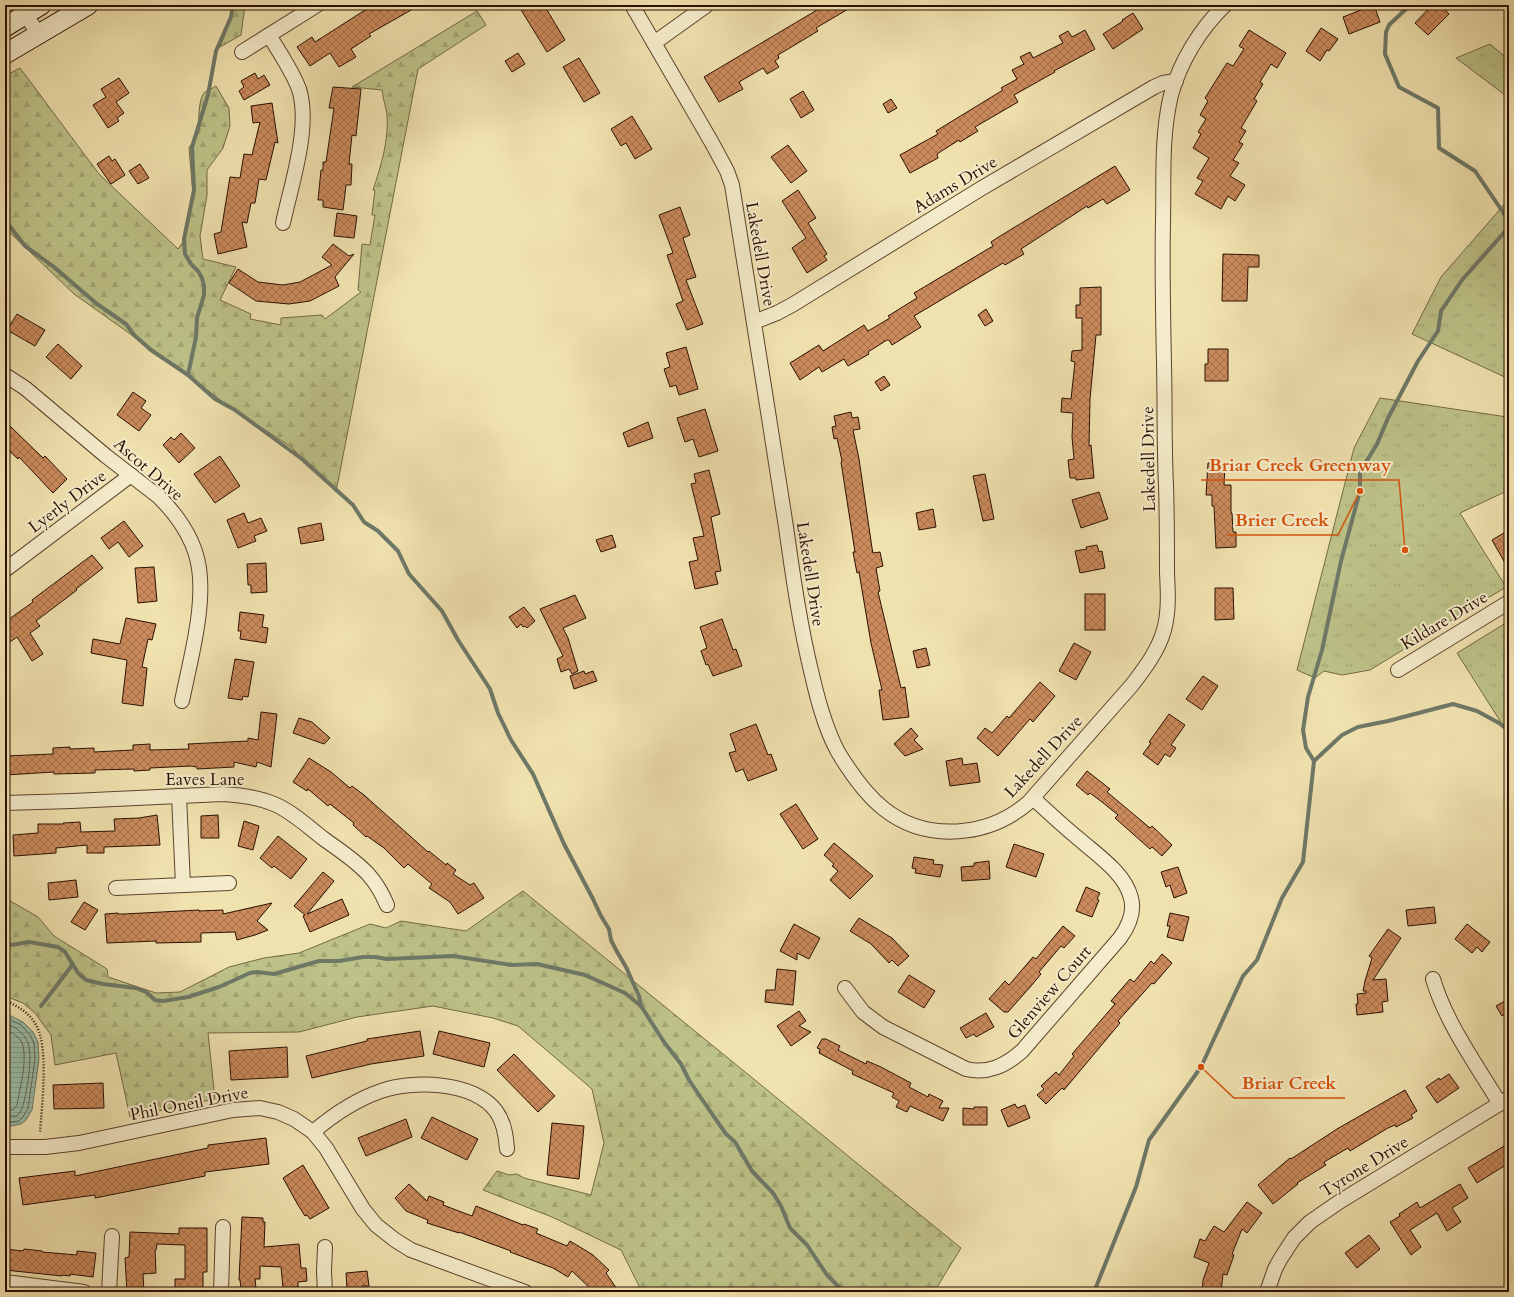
<svg xmlns="http://www.w3.org/2000/svg" width="1514" height="1297" font-family="Cardo,serif">
<style>
.forest{fill:url(#forest-firs);stroke:#746846}
.park{fill:url(#park-tufts);stroke:#746846}
.water{fill:url(#water-rules);stroke:#6e7867}
.lines{fill:none;stroke-linecap:round;stroke-linejoin:round}
.shore{stroke:#626656;stroke-width:1}
.stream{stroke:#6e7867;stroke-width:4}
.building{fill:url(#building-cross-hatch);stroke:#2b0e03}
.street-casing{stroke:#5c432e;stroke-width:16}
.secondary-casing{stroke:#2b0e03;stroke-width:21}
.path{stroke:#2b0e03;stroke-width:2.5;stroke-dasharray:1 2;stroke-linecap:butt}
.street{stroke:#f5eccb;stroke-width:14}
.secondary{stroke:#f5eccb;stroke-width:19}
.labels{text-anchor:middle;stroke-width:4;stroke-linejoin:round;paint-order:stroke}
.street-label{font-size:17px;fill:#2b0e03;stroke:#f5eccb}
.leader{fill:none;stroke:#d5520b;stroke-width:1.5}
.callout-dot{fill:#d5520b;stroke:#f5eccb;stroke-width:1.5}
.callout-label{font-size:18px;text-anchor:middle;font-weight:bold;fill:#d5520b;stroke:#f5eccb;stroke-width:4;stroke-linejoin:round;paint-order:stroke}
</style>
<defs>
<pattern id="forest-firs" width="22" height="20" patternUnits="userSpaceOnUse"><rect width="22" height="20" fill="#bdc288"/><path d="M5 1l3.5 6h-7zM16 11l3.5 6h-7z" fill="#a3a674"/></pattern>
<pattern id="park-tufts" width="24" height="20" patternUnits="userSpaceOnUse"><rect width="24" height="20" fill="#bdc288"/><path d="M3 7l-1-3M5 7V3M7 7l1-3M15 17l-1-3M17 17v-4M19 17l1-3" fill="none" stroke="#a3a674"/></pattern>
<pattern id="water-rules" width="6" height="5" patternUnits="userSpaceOnUse"><rect width="6" height="5" fill="#9abea9"/><path d="M0 2.5h6" fill="none" stroke="#85a290"/></pattern>
<pattern id="building-cross-hatch" width="8" height="8" patternUnits="userSpaceOnUse"><rect width="8" height="8" fill="#cb8b5c"/><path d="M0 0l8 8M0 8l8-8" fill="none" stroke="#a5704a"/></pattern>
</defs>
<rect width="100%" height="100%" fill="#f0e2af"/>
<filter id="stains"><feTurbulence type="fractalNoise" baseFrequency=".005" numOctaves="4"/><feColorMatrix values="0 0 0 0 .2 0 0 0 0 .09 0 0 0 0 .02 0 0 0 .5 -.17"/></filter>
<radialGradient id="worn" r=".72"><stop offset=".6" stop-color="#630" stop-opacity="0"/><stop offset="1" stop-color="#630" stop-opacity=".3"/></radialGradient>
<g class="forest">
<polygon points="232,5 245,5 241,35 220,47 230,21"/>
<path d="M477,11L486,25L418,69L336,492L290,446L232,409L181,370L74,294L5,228V76L20,68L99,174L178,249L185,239L193,194L189,148L200,131C198,123 198,98 205,92C208,90 213,88 216,86L229,108L230,126L223,148L207,170V195L200,236L203,259L236,267L220,300L251,314L250,319L281,325V318L322,315L325,319L361,292L358,290L362,244L370,245L375,215H372L375,190H373C381,166 389,140 387,115C386,107 383,99 382,90L352,87Z"/>
<polygon points="523,891 961,1248 934,1292 642,1292 621,1250 552,1217 483,1190 497,1171 509,1175 517,1174 524,1178 591,1195 604,1143 592,1089 518,1026 493,1018 433,1006 357,1017 299,1032 208,1033 215,1099 130,1117 116,1053 55,1065 51,1035 35,1013 23,1003 5,996 5,898 38,917 54,936 107,969 108,977 156,993 180,992 229,967 264,958 299,953 370,924 386,928 401,921 466,931"/>
</g>
<g class="park">
<polygon points="1490,44 1509,60 1509,98 1456,58"/>
<polygon points="1509,199 1509,379 1412,334 1441,277"/>
<polygon points="1380,398 1507,417 1505,451 1509,476 1509,490 1460,513 1506,587 1370,670 1342,675 1324,671 1315,678 1297,670 1354,448"/>
<polygon points="1509,621 1509,726 1502,724 1457,653"/>
</g>
<polygon class="water" points="5,1013 23,1022 33,1032 38,1042 39,1059 32,1110 26,1120 21,1124 11,1126 5,1125"/>
<g class="lines">
<g class="shore">
<polyline points="5,1017 21,1025 30,1035 34,1043 35,1059 28,1108 23,1117 19,1121 11,1122 5,1121"/>
<path d="M5,1023C15,1027 24,1032 28,1043C33,1055 27,1092 23,1105C22,1109 20,1113 17,1116H5"/>
<path d="M5,1029C12,1033 21,1037 23,1046C27,1061 20,1089 17,1105L13,1110H5"/>
</g>
<g class="stream">
<polyline points="1408,5 1406,9 1389,25 1386,32 1385,54 1399,87 1438,108 1439,148 1475,171 1509,221"/>
<polyline points="5,220 25,246 54,267 97,304 126,324 134,335 151,350 188,375 215,399 235,410 302,459 353,505 364,522 378,531 398,551 409,574 442,611 458,640 490,689 498,713 511,740 533,774 564,844 593,899 601,916 609,929 611,940 616,950 626,967 639,996 641,1006"/>
<polyline points="188,375 196,337 197,318 204,295 204,286 202,278 198,271 191,264 185,254 184,239 194,190 192,147 208,95 216,51 231,17 233,5"/>
<polyline points="1314,761 1306,748 1303,730 1308,697 1322,650 1341,561 1360,491 1360,472 1377,444 1388,418 1418,361 1438,331 1441,311 1462,280 1509,227"/>
<polyline points="1314,761 1342,735 1358,727 1388,721 1453,704 1477,711 1499,723 1509,731"/>
<polyline points="5,943 11,945 29,942 58,947 65,952 78,973 86,980 103,984 136,988 146,992 155,1000 163,1001 188,997 219,987 250,973 257,972 274,974 319,961 339,961 363,957 375,957 387,959 453,956 512,965 537,964 585,975 625,993 641,1006 664,1042 681,1064 689,1080 701,1098 726,1134 735,1142 752,1171 773,1193 781,1206 790,1228 807,1245 827,1275 844,1292"/>
<polyline points="41,1006 73,964"/>
<polyline points="1094,1292 1136,1187 1149,1140 1201,1067 1243,976 1257,960 1282,898 1303,862 1314,761"/>
</g>
</g>
<g class="building">
<polygon points="373,5 420,5 369,34 371,36 351,49 356,57 339,67 330,53 310,66 297,47 312,37 315,42"/>
<polygon points="518,5 544,5 565,40 547,52"/>
<polygon points="815,5 855,5 816,28 818,31 778,55 779,58 775,61 779,67 767,74 763,68 739,82 743,89 719,102 704,77 817,10"/>
<polygon points="1374,5 1380,22 1349,34 1343,17"/>
<polygon points="1432,5 1451,5 1446,11 1449,14 1428,35 1415,23"/>
<polygon points="1133,13 1143,29 1113,49 1103,34 1123,21 1122,20"/>
<polygon points="1321,28 1338,39 1329,51 1327,50 1320,61 1306,51"/>
<polygon points="1085,30 1095,49 1054,71 1055,72 1014,95 1018,102 975,127 978,131 960,142 959,140 940,152 937,154 938,158 910,173 900,155 938,134 936,131 1003,90 1001,88 1017,79 1012,70 1024,64 1020,57 1030,52 1033,58 1063,43 1059,36 1068,31 1072,37"/>
<polygon points="1249,30 1286,53 1277,68 1271,64 1260,82 1263,84 1254,99 1257,101 1241,128 1246,131 1239,142 1243,144 1233,160 1239,163 1230,176 1245,185 1235,201 1228,196 1221,209 1195,194 1203,181 1197,178 1209,158 1193,148 1201,134 1198,132 1206,119 1200,115 1208,101 1205,98 1227,63 1233,66 1244,49 1239,46"/>
<polygon points="518,53 525,64 512,72 505,61"/>
<polygon points="579,58 600,93 584,102 563,67"/>
<polygon points="255,73 258,79 264,75 270,85 244,100 239,91 244,87 241,81"/>
<polygon points="119,78 129,93 116,102 124,113 117,118 119,121 108,128 93,105 106,97 101,89"/>
<polygon points="333,87 361,89 356,136 352,135 349,164 352,164 351,185 346,185 343,210 323,207 323,200 318,200 321,170 323,170 323,162 326,162 334,108 329,108"/>
<polygon points="803,91 814,110 801,118 790,99"/>
<polygon points="891,99 897,108 888,113 883,104"/>
<polygon points="272,103 278,143 275,142 266,180 259,179 255,203 251,203 247,223 242,222 247,247 218,254 214,234 221,232 230,177 240,178 244,154 252,155 260,122 253,123 251,106"/>
<polygon points="632,116 652,149 635,159 626,143 621,146 611,129"/>
<polygon points="788,145 807,171 791,183 771,157"/>
<polygon points="109,156 112,161 115,159 125,175 111,184 97,164"/>
<polygon points="140,164 149,178 138,184 129,171"/>
<polygon points="1115,166 1130,190 1107,204 1103,199 1088,208 1087,206 1021,249 1024,254 1005,265 1003,263 914,316 921,327 892,345 889,340 887,340 868,352 869,354 848,366 844,359 822,372 819,367 800,380 790,363 819,345 823,351 864,325 868,331 890,318 888,316 917,298 914,293 993,246 991,242 997,238"/>
<polygon points="798,190 816,218 808,223 827,254 824,256 827,260 807,273 792,248 806,238 782,201"/>
<polygon points="680,207 690,235 683,238 696,277 686,280 703,324 687,330 676,304 683,301 667,255 673,253 659,215"/>
<polygon points="337,213 357,216 354,238 334,236"/>
<polygon points="333,244 349,256 354,254 335,277 339,286 310,301 289,304 256,301 229,283 238,269 258,282 283,285 300,282 332,265 322,257"/>
<polygon points="1223,254 1259,255 1259,267 1248,267 1247,301 1222,301"/>
<polygon points="1101,287 1101,335 1096,335 1090,399 1089,446 1091,445 1094,478 1076,480 1076,478 1070,478 1068,460 1074,459 1072,437 1073,413 1061,412 1062,398 1071,399 1075,362 1071,361 1072,351 1082,350 1082,318 1076,318 1076,305 1080,305 1080,288"/>
<polygon points="986,309 993,321 985,326 978,315"/>
<polygon points="17,314 45,330 35,346 7,330"/>
<polygon points="58,344 82,366 71,379 46,357"/>
<polygon points="686,347 698,389 679,395 676,385 670,387 664,369 670,367 666,353"/>
<polygon points="1208,349 1228,349 1228,381 1205,381 1205,364 1208,364"/>
<polygon points="884,376 890,385 881,391 875,382"/>
<polygon points="133,392 146,401 141,408 151,415 139,431 117,415"/>
<polygon points="705,409 718,451 699,457 693,439 685,442 677,418"/>
<polygon points="851,412 852,418 858,417 860,429 853,430 859,459 872,548 873,553 880,552 883,566 876,568 880,591 878,592 901,688 905,687 909,717 883,720 879,690 882,690 871,643 859,572 857,573 853,552 855,552 841,462 842,461 837,438 834,439 832,427 836,426 834,416"/>
<polygon points="648,422 653,438 628,447 623,433"/>
<polygon points="10,426 43,458 45,456 67,479 53,493 19,457 18,459 5,447 5,432"/>
<polygon points="181,433 195,448 179,463 163,445 171,437 174,440"/>
<polygon points="220,456 240,486 215,503 194,474"/>
<polygon points="1208,463 1225,463 1224,485 1231,485 1231,513 1232,513 1233,532 1236,532 1236,547 1216,548 1214,506 1212,506 1212,495 1206,495"/>
<polygon points="709,470 720,514 711,517 721,571 715,572 718,584 695,589 689,562 698,560 693,538 704,536 691,484 696,483 694,474"/>
<polygon points="985,474 994,519 983,521 973,476"/>
<polygon points="1099,492 1108,519 1081,528 1072,500"/>
<polygon points="933,509 936,527 919,530 916,513"/>
<polygon points="244,513 248,523 261,518 267,531 254,536 256,541 238,548 227,520"/>
<polygon points="124,521 143,546 129,557 118,542 109,549 101,538"/>
<polygon points="321,523 324,540 301,544 298,528"/>
<polygon points="1509,530 1509,570 1492,540"/>
<polygon points="612,535 616,547 601,552 596,540"/>
<polygon points="1097,545 1099,552 1102,551 1105,568 1080,573 1075,551 1087,549 1086,547"/>
<polygon points="92,555 103,568 76,589 77,590 36,621 40,626 30,633 43,654 32,661 17,637 10,642 5,635 5,622 33,602 32,600"/>
<polygon points="266,563 267,592 251,593 251,585 248,585 247,564"/>
<polygon points="154,567 157,601 138,603 135,568"/>
<polygon points="1215,588 1233,588 1234,619 1215,620"/>
<rect x="1085" y="594" width="20" height="36"/>
<polygon points="575,595 586,618 563,628 568,638 578,671 572,674 569,669 561,672 557,659 563,656 540,609"/>
<polygon points="524,607 535,621 527,628 525,626 523,627 521,624 517,628 509,617"/>
<polygon points="240,612 264,615 262,627 268,628 266,643 240,639 241,631 238,631"/>
<polygon points="126,618 156,624 152,640 148,639 142,667 147,668 143,706 122,703 127,660 91,653 93,639 120,644"/>
<polygon points="722,619 733,650 736,649 742,666 713,676 708,664 706,665 701,651 707,648 700,627"/>
<polygon points="1074,643 1091,652 1076,680 1059,671"/>
<polygon points="926,648 930,665 917,668 913,651"/>
<polygon points="235,659 254,662 248,697 243,696 242,700 228,698"/>
<polygon points="584,671 585,674 593,671 597,681 574,689 570,676"/>
<polygon points="1203,676 1218,686 1202,710 1186,699"/>
<polygon points="1040,682 1055,696 1033,722 1030,719 998,756 977,738 985,728 992,733 1007,716 1009,718"/>
<polygon points="261,712 277,714 271,767 257,762 256,767 234,762 234,767 197,769 197,767 191,766 150,768 150,770 134,771 134,769 95,770 95,773 54,774 54,772 5,775 5,756 53,754 53,748 70,747 70,749 94,748 94,752 133,750 133,745 150,744 150,750 189,749 188,744 248,741 248,738 258,740"/>
<polygon points="1169,714 1185,725 1171,745 1176,748 1170,757 1165,754 1158,765 1143,754 1151,743 1149,742"/>
<polygon points="299,718 312,722 330,738 324,744 293,733"/>
<polygon points="756,724 768,755 771,754 777,770 748,781 743,769 736,772 729,753 736,751 730,734"/>
<polygon points="911,728 918,736 914,740 923,749 905,756 894,744"/>
<polygon points="309,758 331,772 350,788 352,786 364,795 428,852 429,851 446,865 447,863 456,870 453,874 470,885 474,883 484,898 458,914 450,902 429,888 432,884 408,864 404,868 384,848 367,836 366,837 353,825 354,823 330,804 328,806 308,789 307,791 293,782"/>
<polygon points="962,758 963,765 977,763 980,782 950,786 946,761"/>
<polygon points="1087,771 1110,789 1107,792 1150,828 1152,826 1172,845 1162,856 1152,847 1150,849 1115,818 1118,815 1102,802 1090,793 1088,795 1076,785"/>
<polygon points="796,804 818,839 803,849 780,814"/>
<polygon points="157,815 160,845 104,847 104,853 87,853 87,845 56,848 56,853 14,856 13,835 38,833 38,824 63,824 63,823 80,822 81,832 115,831 114,819 139,818"/>
<polygon points="218,815 219,838 201,838 201,816"/>
<polygon points="244,821 259,826 253,850 238,846"/>
<polygon points="278,836 307,859 291,879 274,866 272,868 260,858"/>
<polygon points="834,843 873,876 850,899 830,880 838,871 832,866 834,864 824,855"/>
<polygon points="1014,844 1044,854 1036,877 1006,867"/>
<polygon points="914,857 934,860 933,864 943,865 940,877 915,873 916,869 912,868"/>
<polygon points="989,861 990,879 962,881 961,867 974,866 974,863"/>
<polygon points="1178,867 1187,893 1174,898 1170,885 1166,887 1161,872"/>
<polygon points="323,872 334,881 307,914 342,899 349,915 310,932 303,916 305,915 294,906"/>
<polygon points="76,880 78,897 49,900 48,883"/>
<polygon points="1086,887 1100,893 1097,899 1099,900 1092,917 1076,911"/>
<polygon points="84,902 98,910 85,930 71,922"/>
<polygon points="272,903 257,921 268,930 255,935 237,940 235,932 201,933 201,942 156,943 156,941 107,943 105,914 118,913 118,914 124,914 199,910 199,911 223,910 223,914"/>
<polygon points="1434,907 1436,923 1408,926 1406,910"/>
<polygon points="1170,913 1189,917 1183,941 1167,937 1170,926 1167,926"/>
<polygon points="859,918 892,938 909,956 898,966 892,960 889,963 871,944 850,931"/>
<polygon points="794,924 820,938 809,959 797,953 797,960 780,951"/>
<polygon points="1467,924 1490,942 1482,952 1477,947 1472,953 1455,939"/>
<polygon points="1063,926 1075,936 1064,948 1061,946 1039,972 1041,974 1031,986 1008,1012 1004,1012 989,999 1005,981 1009,985 1033,957 1036,959"/>
<polygon points="1388,929 1401,938 1373,980 1386,979 1388,1001 1382,1002 1383,1012 1357,1015 1356,1004 1358,1004 1357,994 1366,993 1366,991 1363,991 1365,981 1372,958 1369,956"/>
<polygon points="1162,954 1172,963 1154,984 1152,983 1118,1021 1120,1023 1064,1090 1062,1088 1046,1104 1037,1095 1044,1089 1041,1086 1056,1072 1059,1075 1074,1056 1072,1054 1115,1004 1111,1001 1130,979 1134,982 1151,961 1154,964"/>
<polygon points="777,969 796,971 793,1005 765,1002 766,990 775,990"/>
<polygon points="909,975 935,991 924,1008 898,992"/>
<polygon points="1505,1001 1509,1008 1509,1012 1502,1016 1496,1006"/>
<polygon points="799,1011 806,1021 799,1026 811,1032 791,1046 777,1026"/>
<polygon points="986,1013 994,1027 976,1037 974,1034 966,1038 960,1028"/>
<polygon points="420,1031 424,1056 371,1064 312,1078 306,1056 367,1041 367,1039"/>
<polygon points="439,1031 490,1043 484,1067 433,1054"/>
<polygon points="822,1039 826,1039 840,1046 838,1050 866,1064 867,1061 881,1067 911,1083 909,1087 928,1097 929,1094 943,1101 939,1108 949,1108 943,1121 910,1106 907,1112 896,1107 899,1101 892,1097 894,1093 852,1074 853,1071 819,1053 820,1049 817,1048"/>
<polygon points="287,1047 288,1077 231,1080 229,1051"/>
<polygon points="514,1054 555,1096 538,1112 497,1070"/>
<polygon points="1449,1074 1459,1088 1437,1103 1426,1087 1439,1078 1440,1080"/>
<polygon points="103,1083 104,1108 54,1109 53,1085"/>
<polygon points="1405,1090 1417,1111 1411,1115 1413,1118 1396,1127 1395,1125 1388,1128 1350,1151 1348,1148 1324,1162 1326,1165 1297,1183 1298,1184 1273,1204 1258,1185 1290,1158 1291,1159 1337,1129"/>
<polygon points="1015,1104 1017,1108 1025,1105 1030,1118 1008,1127 1001,1110"/>
<polygon points="974,1107 987,1107 987,1125 963,1125 963,1108 974,1109"/>
<polygon points="432,1117 478,1139 467,1160 421,1138"/>
<polygon points="406,1119 412,1137 366,1156 358,1138"/>
<polygon points="552,1123 584,1126 579,1179 547,1175"/>
<polygon points="266,1138 269,1164 205,1172 205,1176 95,1198 95,1195 23,1205 19,1178 75,1171 75,1176 208,1148 208,1145"/>
<polygon points="1509,1143 1509,1163 1477,1183 1468,1168"/>
<polygon points="303,1165 329,1208 310,1219 307,1215 305,1216 298,1205 283,1178"/>
<polygon points="409,1184 427,1201 429,1196 444,1202 443,1205 472,1216 476,1206 523,1225 524,1224 538,1229 536,1233 567,1246 570,1241 593,1255 609,1270 606,1273 619,1292 594,1292 572,1271 568,1277 553,1268 510,1252 511,1251 459,1232 459,1233 427,1223 428,1220 406,1211 395,1198"/>
<polygon points="1460,1184 1468,1198 1452,1208 1461,1222 1447,1231 1437,1213 1410,1230 1421,1247 1411,1255 1390,1222 1400,1216 1399,1214 1417,1202 1420,1208"/>
<polygon points="1247,1202 1262,1213 1247,1233 1242,1229 1232,1254 1234,1255 1227,1275 1223,1274 1221,1292 1202,1292 1203,1280 1209,1263 1194,1257 1200,1239 1205,1241 1214,1226 1224,1232"/>
<polygon points="242,1217 263,1218 263,1222 265,1222 264,1247 299,1244 301,1268 306,1268 307,1281 298,1282 298,1287 283,1288 281,1267 260,1266 260,1279 255,1279 256,1288 241,1289 240,1280 239,1280"/>
<polygon points="179,1228 207,1228 207,1272 203,1272 203,1292 175,1292 175,1279 185,1279 185,1245 157,1244 156,1250 155,1250 156,1273 143,1274 144,1292 127,1292 125,1258 129,1257 130,1232 179,1234"/>
<polygon points="1369,1235 1380,1249 1357,1268 1345,1253"/>
<polygon points="5,1249 23,1251 24,1249 42,1251 42,1252 77,1255 77,1251 96,1253 93,1277 70,1274 70,1276 62,1275 62,1276 5,1270"/>
<polygon points="367,1271 369,1286 362,1286 362,1292 349,1292 349,1287 347,1288 346,1273"/>
</g>
<g class="lines">
<g class="street-casing">
<g id="street">
<polyline points="20,5 38,34"/>
<path d="M632,5L712,143L727,171L732,185C751,299 768,413 786,527C793,577 800,626 812,675C818,701 825,728 838,752C850,772 865,794 884,809C927,843 989,837 1029,802L1132,685C1145,668 1158,651 1164,630C1169,612 1168,592 1167,573C1167,544 1167,514 1166,485C1164,445 1165,404 1164,364C1163,317 1162,270 1163,222C1164,180 1161,136 1171,95C1180,62 1200,29 1225,5"/>
<path d="M269,35C279,52 292,70 299,89C311,127 291,185 283,223"/>
<polyline points="654,43 707,5"/>
<polyline points="242,52 317,5"/>
<polyline points="754,322 777,313 792,305 982,188 1154,87 1163,83 1176,81"/>
<path d="M5,375L25,388L106,456L159,497C178,516 195,541 199,568C205,608 190,661 182,701"/>
<polyline points="5,570 131,475"/>
<polyline points="1398,670 1509,602"/>
<polyline points="179,796 183,885"/>
<path d="M5,803L72,801L223,794C240,795 258,797 274,804C293,812 308,827 324,839C339,850 355,860 368,874C376,883 382,893 387,905"/>
<polyline points="116,888 229,883"/>
<path d="M1433,979C1446,1023 1476,1064 1500,1104"/>
<path d="M845,988L863,1012L883,1027L966,1069C988,1074 1005,1066 1022,1051L1120,938C1128,927 1135,913 1131,898C1125,873 1097,855 1079,839C1063,826 1048,812 1033,798"/>
<path d="M313,1132C333,1115 355,1100 381,1091C413,1080 473,1081 496,1111C504,1122 506,1135 507,1149"/>
<polyline points="5,1147 45,1147 79,1143 233,1110 260,1108 278,1112 294,1119 313,1132 326,1148 363,1209 376,1225 395,1240 411,1250 525,1292"/>
<polyline points="5,1282 84,1292"/>
<polyline points="109,1292 112,1236"/>
<polyline points="221,1292 223,1227"/>
<polyline points="325,1292 324,1271 325,1247"/>
<polyline points="1267,1292 1275,1269 1281,1258 1294,1238 1310,1222 1339,1202 1509,1098"/>
</g>
</g>
<g class="secondary-casing">
<g id="secondary">
<polyline points="5,27 41,5"/>
<polyline points="5,54 88,5"/>
</g>
</g>
<path class="path" d="M5,1000C17,1006 30,1013 36,1025C49,1047 42,1105 40,1132"/>
<use href="#street" class="street"/>
<use href="#secondary" class="secondary"/>
</g>
<g class="labels">
<g class="street-label">
<text transform="translate(955 184) rotate(-31)" y="6">Adams Drive</text>
<text transform="translate(761 254) rotate(80)" y="6">Lakedell Drive</text>
<text transform="translate(1148 459) rotate(-91)" y="6">Lakedell Drive</text>
<text transform="translate(149 469) rotate(41)" y="6">Ascot Drive</text>
<text transform="translate(67 501) rotate(-37)" y="6">Lyerly Drive</text>
<text transform="translate(811 574) rotate(81)" y="6">Lakedell Drive</text>
<text transform="translate(1444 620) rotate(-31)" y="6">Kildare Drive</text>
<text transform="translate(1043 756) rotate(-47)" y="6">Lakedell Drive</text>
<text x="205" y="785">Eaves Lane</text>
<text transform="translate(1049 992) rotate(-49)" y="6">Glenview Court</text>
<text transform="translate(189 1103) rotate(-11)" y="6">Phil Oneil Drive</text>
<text transform="translate(1364 1166) rotate(-32)" y="6">Tyrone Drive</text>
</g>
</g>
<path class="leader" d="M1405 550L1399 480H1201M1360 491L1338 535H1227M1201 1067L1234 1098H1345"/>
<g class="callout-dot">
<circle cx="1405" cy="550" r="4"/>
<circle cx="1360" cy="491" r="4"/>
<circle cx="1201" cy="1067" r="4"/>
</g>
<g class="callout-label">
<text x="1300" y="471">Briar Creek Greenway</text>
<text x="1282" y="526">Brier Creek</text>
<text x="1289" y="1089">Briar Creek</text>
</g>
<rect width="1514" height="1297" fill="none" stroke="#f0e2af" stroke-width="20"/>
<rect x="6" y="6" width="1502" height="1285" fill="none" stroke="#2b0e03" stroke-width="2"/>
<rect x="10" y="10" width="1494" height="1277" fill="none" stroke="#2b0e03"/>
<rect width="100%" height="100%" filter="url(#stains)"/>
<rect width="100%" height="100%" fill="url(#worn)"/>
</svg>
